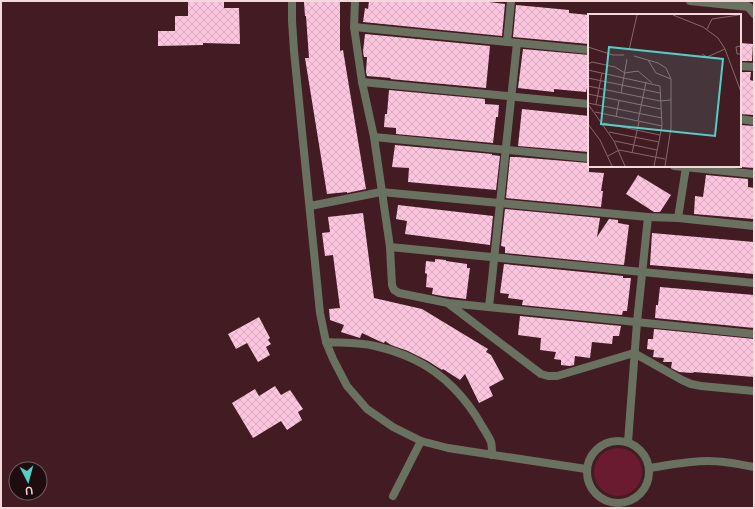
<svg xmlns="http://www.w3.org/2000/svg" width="755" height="509" font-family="Mulish,sans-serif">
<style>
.green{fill:#6a1b30}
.building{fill:url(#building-cross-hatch)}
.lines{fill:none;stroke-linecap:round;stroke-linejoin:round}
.street{stroke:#697260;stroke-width:8}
.inset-road{fill:none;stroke:#8a676d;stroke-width:1}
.view{fill:#55cec6;fill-opacity:0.15;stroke:#55cec6;stroke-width:2}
.inset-edge{fill:none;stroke:#f4d8dc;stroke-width:2}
</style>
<defs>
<pattern id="building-cross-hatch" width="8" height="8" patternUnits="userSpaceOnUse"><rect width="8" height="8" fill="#fbc5de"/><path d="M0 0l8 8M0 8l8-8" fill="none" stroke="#d7abbf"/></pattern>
</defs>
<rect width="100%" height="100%" fill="#431b23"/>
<circle class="green" cx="618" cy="472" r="24"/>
<g class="building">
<polygon points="188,1 224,1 224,8 239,8 240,44 203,43 203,45 158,46 158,31 175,31 175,16 188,16"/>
<polygon points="312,1 340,1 340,51 343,50 366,189 347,193 347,192 327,194 305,58 309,58 306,16 305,16 304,2"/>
<polygon points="369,1 481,1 505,4 502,36 363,22 365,8 368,9"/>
<polygon points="516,5 569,10 569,13 589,15 589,44 513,37"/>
<polygon points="365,34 490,46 486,88 390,79 391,78 367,76 366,72 367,57 364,57 363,52"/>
<polygon points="740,43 753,44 752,61 740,61"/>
<polygon points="523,49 589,55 589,83 588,83 586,92 554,89 554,92 518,88"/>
<polygon points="740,72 751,72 750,80 754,81 754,115 740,114"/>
<polygon points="389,90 485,99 485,104 499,105 498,117 496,117 493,143 396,134 396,128 384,127 385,114 387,114"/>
<polygon points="522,109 589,116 589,152 518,146"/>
<polygon points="740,125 754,126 754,168 729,166 740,166"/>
<polygon points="395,145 492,154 492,155 500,156 496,190 408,182 409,168 392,167"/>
<polygon points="510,157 517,157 589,163 589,172 604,173 601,191 603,191 601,207 506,198"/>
<polygon points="638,175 671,195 660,212 654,212 626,194"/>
<polygon points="706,175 748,179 748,187 754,188 754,219 694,214 695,196 703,197"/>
<polygon points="398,205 493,216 490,245 405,234 407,221 396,219"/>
<polygon points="505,209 600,218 597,237 609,219 618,220 618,223 629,225 624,265 505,253 505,247 501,246"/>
<polygon points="363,213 374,298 422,309 488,349 486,352 491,355 504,379 489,387 493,396 479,403 465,374 460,380 443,369 442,370 428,361 408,351 391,345 385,341 384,343 379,341 362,333 360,338 341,332 344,325 330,320 329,309 340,308 333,255 325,256 322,233 330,232 328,217"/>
<polygon points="652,233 754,242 754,274 650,265"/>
<polygon points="435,259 446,260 446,261 467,264 467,268 470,268 466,299 442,296 432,294 433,288 426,287 427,274 425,273 426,261 435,262"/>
<polygon points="504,264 623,276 623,278 631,278 627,311 623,311 622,315 522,305 523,300 508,298 509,294 500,293"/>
<polygon points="660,287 754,295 754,328 655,318 656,305 658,305"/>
<polygon points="520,316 621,326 619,336 613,336 612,344 592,342 590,358 575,356 574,365 570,366 561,365 561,360 554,359 556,352 540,350 541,338 518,335"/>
<polygon points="259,317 270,338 268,340 271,344 266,347 270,355 258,362 247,343 236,349 228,334"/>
<polygon points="654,329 754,339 754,377 694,372 693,373 679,372 671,368 672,362 663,362 664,358 653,357 654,350 647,349 648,339 653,339"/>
<polygon points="275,386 281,395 290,390 303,409 298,412 302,420 287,430 281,421 253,438 232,403 255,389 259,396"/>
</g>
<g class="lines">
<g class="street">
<polyline points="292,1 292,21 294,51 320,313 326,342 333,359 347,386 367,409 393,427 421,441 448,448 586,469"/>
<polyline points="355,1 354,27 362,82 374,137 390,247 392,285 394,290 399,293 448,303 754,334"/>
<polyline points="690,1 749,7"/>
<polyline points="743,1 754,14"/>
<polyline points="354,27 589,50"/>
<polyline points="507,42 511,1"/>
<polyline points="740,66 754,67"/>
<polyline points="362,82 589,104"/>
<polyline points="740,119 754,121"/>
<polyline points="374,137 589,158"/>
<polyline points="674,166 754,174"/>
<polyline points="310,206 381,192 648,217 678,218 754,226"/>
<polyline points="678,218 686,167"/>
<polyline points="390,247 754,283"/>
<polyline points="449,304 541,374 548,376 557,376 634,353 682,380 691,384 701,386 754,391"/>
<polyline points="489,307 517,43"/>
<path d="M326,342C342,343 359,342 375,346C388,349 403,354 415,360C444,374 467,399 482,426C485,431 489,437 491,442C492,446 492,451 492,455"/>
<circle cx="618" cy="472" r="31"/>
<polyline points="628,442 637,322 648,217"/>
<path d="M649,468C669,465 688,461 708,461C723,461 739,464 754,467"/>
<polyline points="393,496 421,441"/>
</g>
</g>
<g transform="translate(588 14)">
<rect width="153" height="153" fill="#431b23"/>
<path class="inset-road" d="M85,1L115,13L130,24L137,35L153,78M119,15L124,5L151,1M153,32L148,33L149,40H153M0,33L25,41H36M41,36L49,1M114,40L119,43L137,35M46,42L70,49L78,54L83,65V114L77,152M60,46L68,59L83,65M0,50L4,48L27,53L37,59L50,57L64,69M0,56L72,72L74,112L66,152M0,64L72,79M0,72L72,87L83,86M33,79L39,45M0,80L73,95M0,89L74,104M0,90L26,127L37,152M8,90L14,59M7,98L74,112M28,103L31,87M50,107L58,68M15,109L72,121M0,110L12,126L24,152M21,118L71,128M27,127L69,136M44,139L51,108M20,142L31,136L77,145"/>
<path class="view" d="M21,33L135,45L127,122L13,110Z"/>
<rect width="153" height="153" class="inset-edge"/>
</g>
<rect width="755" height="509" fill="none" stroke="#f4d8dc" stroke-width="4"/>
<g transform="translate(28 481) rotate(174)"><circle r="19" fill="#1e0c10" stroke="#745e62"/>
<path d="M0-3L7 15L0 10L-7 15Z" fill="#55cec6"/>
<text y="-6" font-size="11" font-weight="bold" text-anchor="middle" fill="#f4d8dc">U</text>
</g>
</svg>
